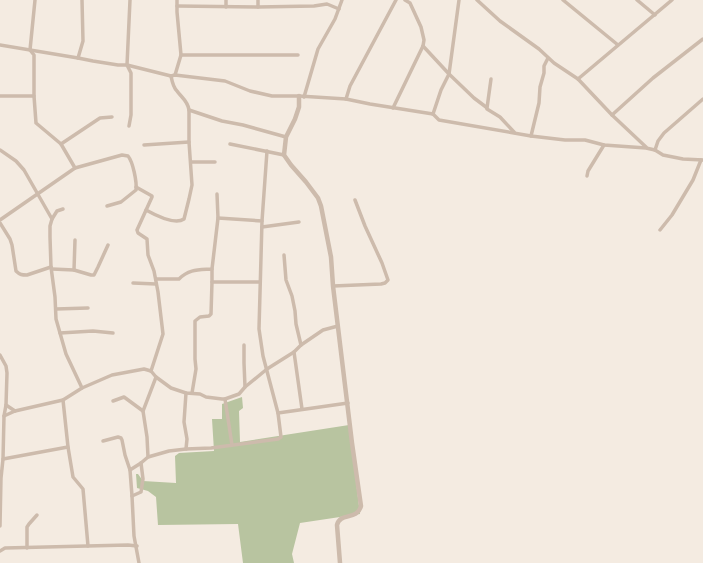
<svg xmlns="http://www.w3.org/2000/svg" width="703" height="563" font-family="'PT Sans Narrow',sans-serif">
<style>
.green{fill:#b8c4a0}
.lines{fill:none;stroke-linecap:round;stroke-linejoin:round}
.minor{stroke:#cdbbac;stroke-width:3.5}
.tertiary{stroke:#cdbbac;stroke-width:4.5}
</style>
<rect width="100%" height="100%" fill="#f4ebe1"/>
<polygon class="green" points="242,397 243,408 239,411 240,442 349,425 360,514 300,523 292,554 294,563 243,563 238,524 158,525 156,497 148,491 137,488 136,474 138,474 143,481 176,483 175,456 179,453 214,451 212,419 222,419 222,404"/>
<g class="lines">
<g class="minor">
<polyline points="226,0 226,7"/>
<polyline points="258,0 258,7"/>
<polyline points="477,0 500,21 539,49 554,63 578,79 612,115 646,147"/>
<polyline points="563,0 618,45"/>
<polyline points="637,0 655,15"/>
<polyline points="177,6 258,7 314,6 327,4 339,9"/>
<polyline points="0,45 78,58 93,61 118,65 127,65 171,76 175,75 225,81 250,91 272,96 299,96 346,99 370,104 433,114 439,120 531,136 565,140 585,140 604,145 646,148 655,150 663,155 683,159 703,160"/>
<polyline points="423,46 449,74 474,98 486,107 487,109 500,117 514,132"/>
<polyline points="181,55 298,55"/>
<polyline points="78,58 83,41 82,0"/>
<polyline points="175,75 181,55 177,12 177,0"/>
<polyline points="578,79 672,0"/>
<polyline points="0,96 34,96"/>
<polyline points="304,97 318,49 335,19 342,0"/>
<polyline points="346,99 350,86 396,0"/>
<polyline points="393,108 423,46 424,40 421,27 410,3 405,0"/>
<polyline points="487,108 491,79"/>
<polyline points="189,110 222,121 243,125 286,137"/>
<polyline points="433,114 441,90 449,74 459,0"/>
<polyline points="612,115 653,78 703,39"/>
<polyline points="129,126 131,115 131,73 127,65 130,0"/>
<polyline points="531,136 539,103 540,87 544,73 544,66 548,58"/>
<polyline points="61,144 100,118 112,117"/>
<polyline points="230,144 284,155"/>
<polyline points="144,145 189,142"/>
<polyline points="0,150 16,161 24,170 52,219 50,226 50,237 51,267 55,297 56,319 66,354 82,388"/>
<polyline points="655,150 658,141 664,133 703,99"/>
<polyline points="191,162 215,162"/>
<path d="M75,168L122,155L128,156C133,162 137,182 136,190L121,202L107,206"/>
<polyline points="587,176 588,171 604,145"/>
<polyline points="136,187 152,196 152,197 137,230 138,233 147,239 148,255 154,271 158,292 163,334 151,371"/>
<path d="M146,210C155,215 175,225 184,219L189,199L192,185L189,142V110C188,101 181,97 177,91C173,87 172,81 171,76"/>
<polyline points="52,219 57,211 63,209"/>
<polyline points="0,220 75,168 61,144 36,123 34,96 34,55 30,50 35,0"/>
<polyline points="262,221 267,151"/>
<path d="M0,223L10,239L12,245L16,271C20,275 22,275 27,275L51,267"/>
<polyline points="262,227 299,222"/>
<polyline points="660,230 672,215 693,180 701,160"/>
<polyline points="284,255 286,280 292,296 295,311 296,324 301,345"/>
<polyline points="52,269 74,270 91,275 94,275 98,267 108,245"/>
<polyline points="74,270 75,240"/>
<path d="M156,279H179C189,269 198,270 212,269L218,218L217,194"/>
<polyline points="212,282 260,282"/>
<polyline points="133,283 156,284"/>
<polyline points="333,286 381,284 385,283 388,280 382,263 365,226 355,200"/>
<polyline points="56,309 88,308"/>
<polyline points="60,333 93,331 113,333"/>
<polyline points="244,345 244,363 245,387"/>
<polyline points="294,352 302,409"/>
<polyline points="0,355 6,366 7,373 6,405 4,416 3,459 1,478 0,526"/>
<polyline points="192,393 196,369 195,359 195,321 200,317 209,316 211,314 212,282 212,269"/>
<polyline points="225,399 232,445"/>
<polyline points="63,400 68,447 73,477 83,489 88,546"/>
<polyline points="113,401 124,397 143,411"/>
<polyline points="6,405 15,411"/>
<polyline points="278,413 348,403"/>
<polyline points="4,416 15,411 63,400 82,388 112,375 144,369 151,371 156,377 171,388 186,393 200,394 206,397 222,399 225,399 239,394 245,387 267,369 294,352 301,345 323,330 338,326"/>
<polyline points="103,441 118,437 121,438 122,440 125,455 130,470"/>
<polyline points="186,449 187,439 184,422 186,393"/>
<polyline points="148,457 147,437 143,411 156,377"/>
<polyline points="3,459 68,447"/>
<polyline points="132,496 141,492 143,479 141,463"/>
<polyline points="27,548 27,527 29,524 37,515"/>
<polyline points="0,551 5,548 128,545 137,546"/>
<polyline points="139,563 134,536 132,496 130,470 141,463 148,457 169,451 186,449 211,448 278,439 281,437 278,413 263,356 259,329 262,221 218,218"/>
</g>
<path class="tertiary" d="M299,96V107L295,119L286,137L284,155L291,165L306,182L318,198L321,206L331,257L333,286L352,443L361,506C357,521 340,512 337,525L340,563"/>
</g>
</svg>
